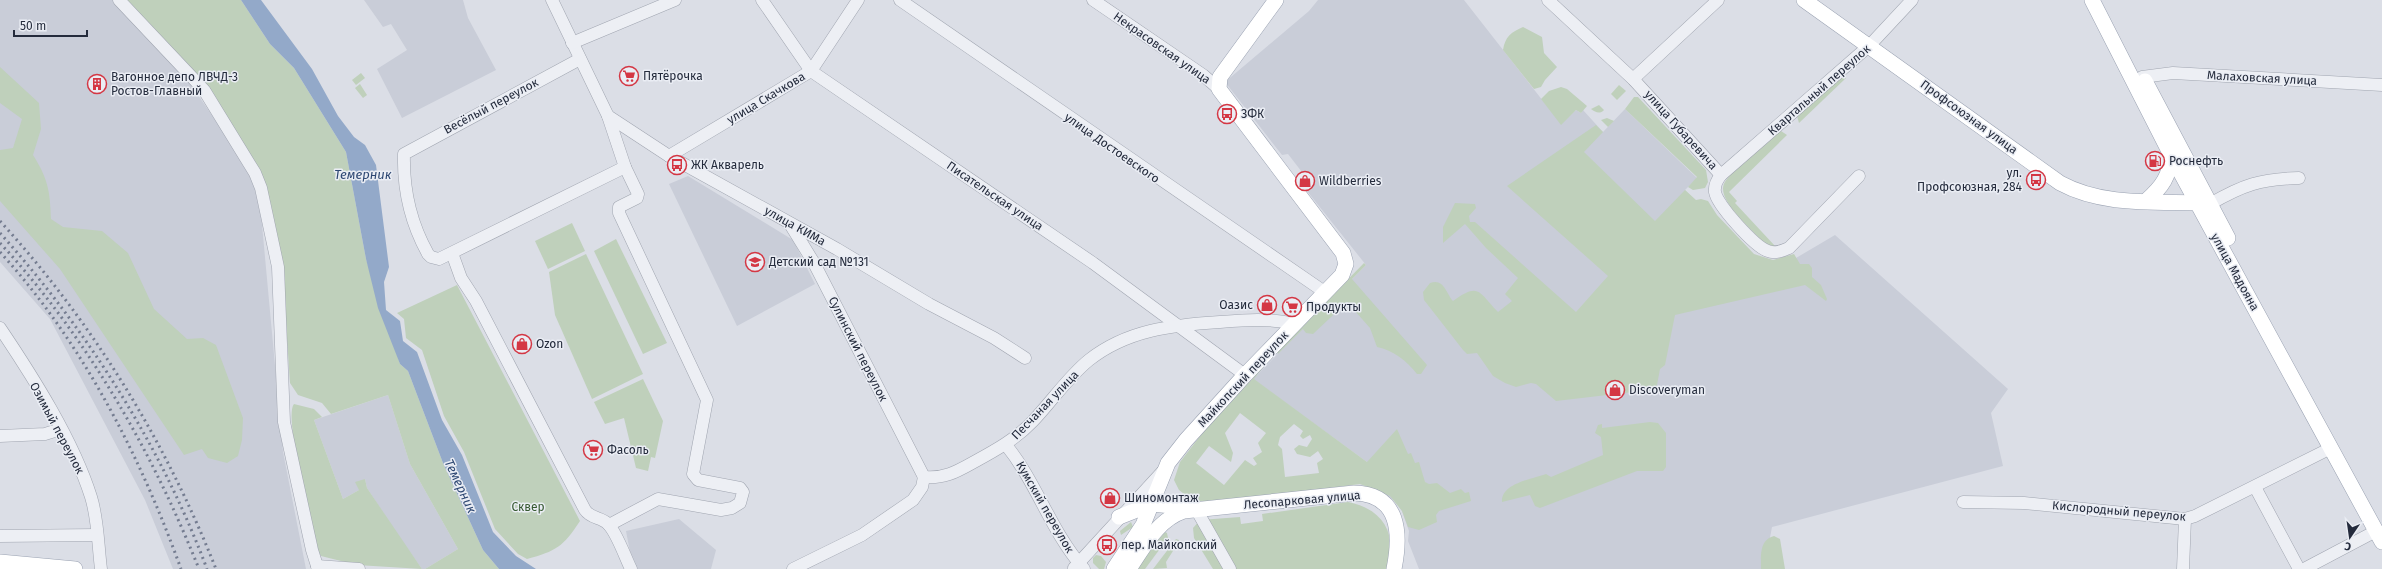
<svg xmlns="http://www.w3.org/2000/svg" width="2382" height="569" font-family="'Fira Sans',sans-serif">
<style>
.built{fill:#c9cdd8}
.green{fill:#bfd0bb;fill-rule:evenodd}
.water{fill:#93a9c9}
.lines{fill:none;stroke-linecap:round;stroke-linejoin:round}
.minor-casing{stroke:#a0a5b0;stroke-width:13}
.major-casing{stroke:#9aa2b2;stroke-width:16}
.minor{stroke:#edeff4;stroke-width:12}
.major{stroke:#fff;stroke-width:15}
.rail{stroke:#747c90;stroke-width:3;stroke-dasharray:2 4;stroke-linecap:butt}
.labels{text-anchor:middle;stroke-width:3;stroke-linejoin:round;paint-order:stroke}
.street-label{font-size:12px;fill:#242b3c;stroke:#eaedf4}
.poi-label{font-size:12px;fill:#242b3c;stroke:#eaedf4;text-anchor:start}
.park-label{font-size:12px;fill:#365931;stroke:#eaedf4}
.water-label{font-size:13px;font-style:italic;fill:#2d4772;stroke:#eaedf4}
</style>
<rect width="100%" height="100%" fill="#dbdee6"/>
<g class="built">
<polygon points="0,0 116,0 178,66 253,175 260,203 283,452 306,569 173,569 145,500 50,319 0,262"/>
<polygon points="364,0 463,0 468,18 496,70 402,118 377,69 407,50 391,24 383,27"/>
<polygon points="1318,0 1464,0 1561,124 1576,110 1581,113 1583,110 1603,132 1625,109 1697,178 1685,190 1741,247 1763,262 1796,258 1835,235 2008,389 1991,413 2003,466 1772,527 1764,569 1419,569 1408,541 1409,531 1402,511 1397,503 1381,491 1367,462 1253,379 1366,265 1299,181 1305,176 1288,154 1282,155 1225,82 1309,11"/>
<polygon points="688,176 793,240 815,284 737,326 669,184"/>
<polygon points="388,395 410,464 458,549 425,569 422,569 396,532 367,488 365,479 359,490 343,499 314,420"/>
<polygon points="679,519 716,550 711,569 638,569 631,557 626,531"/>
</g>
<g class="green">
<polygon points="123,0 241,0 270,44 294,68 346,152 366,259 400,364 408,371 443,463 483,550 499,569 425,569 458,549 410,464 388,395 331,414 322,403 298,395 290,383 286,324 263,185 207,90"/>
<path d="M1523,27L1542,37L1544,53L1557,67L1545,80L1541,87L1534,89L1503,50C1505,37 1511,32 1523,27Z"/>
<path d="M0,67L39,103L41,129L33,155C48,179 50,190 51,219L63,227L102,231L128,253L154,309L187,339L203,338L216,345L243,418L242,440L238,456L227,463L208,458L202,449L184,455L60,269L0,201V150L13,148L22,119L0,103Z"/>
<polygon points="361,73 365,78 356,85 352,80"/>
<polygon points="1843,76 1846,78 1799,123 1797,116"/>
<polygon points="360,84 367,95 363,98 355,88"/>
<polygon points="1619,85 1626,91 1617,100 1611,94"/>
<polygon points="1561,87 1567,89 1587,106 1581,113 1576,110 1561,125 1541,99 1549,91"/>
<polygon points="1634,97 1638,97 1706,170 1708,182 1705,188 1693,190 1688,187 1697,177 1625,109"/>
<path d="M1599,105L1604,110C1600,114 1596,113 1591,109Z"/>
<polygon points="1607,118 1614,121 1608,127 1601,120"/>
<path d="M1596,125L1603,132L1584,152L1655,221L1685,190L1696,200L1701,199L1708,201L1717,215L1754,254L1773,260L1794,254L1800,264H1809L1812,268V277L1821,285L1827,299L1826,301L1805,285L1675,315L1665,365L1660,369L1657,385L1650,390L1556,401L1536,384L1531,383L1516,387L1505,383L1493,376L1477,353L1467,354L1463,350L1424,300L1423,292L1430,283C1444,278 1446,293 1453,301C1480,282 1478,292 1498,312L1512,301L1505,294L1518,278L1486,248L1465,224L1443,243V227L1455,203L1475,204L1476,208L1469,216L1470,222H1475L1576,312L1608,276L1507,186Z"/>
<path d="M1781,131L1787,135L1729,192L1737,201L1735,203L1775,246L1772,247L1764,243C1753,231 1723,205 1723,189C1723,182 1728,178 1732,173Z"/>
<polygon points="572,223 585,251 548,269 535,241"/>
<polygon points="616,239 667,343 643,354 594,251"/>
<polygon points="586,254 643,374 592,399 555,315 549,272"/>
<path d="M1364,263L1366,265L1352,279L1427,365L1421,374H1417C1407,361 1393,350 1377,347L1370,328L1347,302L1313,334L1306,333L1303,329L1278,354L1277,352Z"/>
<path d="M457,285L580,521C563,547 556,551 527,559L518,554L495,529L464,452L444,416L422,350L406,338L404,319L397,313Z"/>
<path d="M1265,365L1254,379L1367,462L1397,429L1408,454L1411,453L1415,463L1419,462L1425,482L1429,484L1437,483L1450,493L1461,489L1465,493L1469,492L1471,501L1439,511L1436,515L1437,522L1419,530L1408,527L1402,511L1390,496L1360,484L1210,504L1189,498L1179,490L1174,480L1180,462L1204,431ZM1240,413L1266,433L1258,443L1262,452L1253,458L1257,464L1254,466L1245,460L1224,485L1196,463L1209,446L1231,462L1233,453L1225,433ZM1294,424L1303,431L1300,436L1303,439L1310,435L1312,439L1307,447L1299,445L1294,449L1297,454L1310,457L1318,451L1323,459L1317,463L1319,473L1285,477L1282,449L1278,445L1280,437Z"/>
<polygon points="643,379 663,421 655,458 651,457 648,471 636,468 624,418 605,424 594,402"/>
<path d="M294,404L314,409L322,417L314,420L343,499L359,490L355,482L365,479L367,488L422,569L357,565L321,556L317,549C313,528 283,416 294,404Z"/>
<path d="M1650,422L1658,423L1666,433V467L1663,471H1637L1540,508L1535,506L1530,495L1502,502C1501,483 1533,479 1546,474L1551,477L1603,455L1601,437L1595,433L1598,425L1602,424V428Z"/>
<path d="M1348,502C1384,509 1398,535 1387,569H1213L1194,538L1193,528L1200,520L1240,517L1241,524L1263,521L1262,514Z"/>
<polygon points="1131,522 1133,527 1121,535 1120,531"/>
<polygon points="1165,532 1167,533 1168,538 1145,569 1135,569"/>
<path d="M1774,536L1780,539L1785,569H1761C1761,556 1759,540 1774,536Z"/>
<polygon points="1176,539 1179,540 1178,543 1166,562 1167,568 1153,569"/>
<polygon points="1096,555 1101,556 1106,562 1104,569 1099,569 1093,563 1093,558"/>
</g>
<polygon class="water" points="241,0 261,0 312,69 338,116 354,137 365,145 376,165 389,267 384,282 386,310 400,321 403,341 417,352 442,420 462,455 493,532 516,556 536,569 499,569 483,550 443,463 408,371 400,364 378,308 366,259 346,152 294,68 270,44"/>
<g class="lines">
<g class="minor-casing">
<g id="minor">
<polyline points="119,0 204,90 255,173 261,188 278,267 284,422 312,550 318,569"/>
<polyline points="552,0 608,116 625,167 638,194 637,198 619,207 619,213 707,400 693,474 698,480 740,488 743,492 740,503 732,508 721,510 658,499 609,525"/>
<polyline points="762,0 811,71 1093,263 1245,375"/>
<polyline points="900,0 1326,293"/>
<polyline points="1093,0 1203,75 1219,89"/>
<polyline points="1548,0 1633,79 1721,175"/>
<polyline points="572,43 675,0"/>
<path d="M580,59L404,154C403,190 410,222 428,254L431,257L439,259L625,167"/>
<polyline points="2142,77 2173,73 2382,85"/>
<polyline points="1633,79 1718,0"/>
<polyline points="608,116 669,156 837,249 929,304 994,338 1025,358"/>
<polyline points="669,156 811,71 858,0"/>
<path d="M1859,176L1789,248C1782,251 1775,254 1768,251C1755,247 1717,205 1715,192C1714,185 1717,180 1721,175L1870,45L1912,0"/>
<path d="M2210,204C2243,185 2260,179 2299,178"/>
<polyline points="790,224 814,263 924,477"/>
<path d="M452,253L461,278L476,301L585,510C591,519 601,517 608,524C617,533 625,557 631,569"/>
<path d="M0,328C33,377 73,440 91,497C98,519 98,545 101,569"/>
<polyline points="0,436 45,434 61,429"/>
<path d="M1006,445C1037,483 1051,532 1084,569"/>
<path d="M924,477C944,479 956,472 974,462C996,450 1016,439 1033,421C1052,401 1068,377 1089,360C1127,330 1172,325 1220,322C1245,320 1270,318 1295,324"/>
<polyline points="2255,487 2299,569"/>
<polyline points="1963,502 2024,503 2185,519 2195,516 2331,448"/>
<polyline points="1196,509 1230,569"/>
<polyline points="0,536 97,535"/>
<polyline points="317,566 359,569"/>
<polyline points="1074,568 1163,471"/>
<polyline points="793,569 862,535 913,500 922,487 924,477"/>
<polyline points="2183,569 2185,519"/>
<polyline points="2304,569 2376,531"/>
</g>
</g>
<g class="major-casing">
<g id="major">
<path d="M1804,0L2060,183C2104,207 2157,201 2205,203"/>
<polyline points="2092,0 2171,155 2382,542"/>
<polyline points="2145,81 2228,238"/>
<path d="M2146,201C2162,187 2170,176 2171,155"/>
<polyline points="1119,517 1152,504 1191,508"/>
<polyline points="0,562 75,569"/>
<polyline points="1114,569 1143,525 1168,463 1186,440 1245,375 1342,275 1346,264 1343,253 1219,89 1220,77 1276,0"/>
<path d="M1129,569C1144,547 1157,520 1184,511L1354,493C1400,494 1401,534 1394,569"/>
</g>
</g>
<use href="#minor" class="minor"/>
<use href="#major" class="major"/>
<g class="rail">
<path d="M0,221C93,323 165,440 216,569"/>
<path d="M0,233C88,331 161,446 207,569"/>
<path d="M0,243C87,337 152,451 199,569"/>
<path d="M0,252C82,342 140,455 181,569"/>
</g>
</g>
<defs>
<g id="supermarket-ring" transform="scale(1)"><circle r="9.5" fill="#eaedf4" stroke="#d43744" stroke-width="1.5"/><path d="M-6-5.5h2.5l.6 2H6L4.5 2H-2.5L-4.4-4H-6ZM-1.5 3.2a1.3 1.3 0 1 0 .1 0ZM3 3.2a1.3 1.3 0 1 0 .1 0Z" fill="#d43744"/></g>
<g id="building-ring" transform="scale(1)"><circle r="9.5" fill="#eaedf4" stroke="#d43744" stroke-width="1.5"/><path d="M-4-6H4V6H1V3H-1V6H-4ZM-2.5-4.3h1.7v1.8h-1.7ZM.8-4.3h1.7v1.8H.8ZM-2.5-1h1.7V.8h-1.7ZM.8-1h1.7V.8H.8Z" fill="#d43744"/></g>
<g id="bus-ring" transform="scale(1)"><circle r="9.5" fill="#eaedf4" stroke="#d43744" stroke-width="1.5"/><path d="M-5-6H5V4H4V6H2V4H-2V6H-4V4H-5ZM-3.5-4V0h7V-4ZM-3.5 1.2v1.5H-2V1.2ZM2 1.2v1.5H3.5V1.2Z" fill="#d43744"/></g>
<g id="fuel-ring" transform="scale(1)"><circle r="9.5" fill="#eaedf4" stroke="#d43744" stroke-width="1.5"/><path d="M-5.5-6h7V0h2V4h1.3V-2.5L3-4.5l.8-.8L6-3V5H2.5V1h-1V6h-7ZM-4.2-4.7v3.2H.2V-4.7Z" fill="#d43744"/></g>
<g id="shop-ring" transform="scale(1)"><circle r="9.5" fill="#eaedf4" stroke="#d43744" stroke-width="1.5"/><path d="M-5-2.5h2.3a2.7 3.5 0 0 1 5.4 0H5L5.5 6h-11ZM-1.5-2.5h3a1.5 2.3 0 0 0-3 0Z" fill="#d43744"/></g>
<g id="school-ring" transform="scale(1)"><circle r="9.5" fill="#eaedf4" stroke="#d43744" stroke-width="1.5"/><path d="M0-5L7-2L0 1L-7-2ZM-4 1L0 2.5L4 1V4Q0 6-4 4Z" fill="#d43744"/></g>
</defs>
<g fill-rule="evenodd">
<use href="#supermarket-ring" x="629" y="76"/>
<use href="#building-ring" x="97" y="84"/>
<use href="#bus-ring" x="1227" y="114"/>
<use href="#fuel-ring" x="2155" y="161"/>
<use href="#bus-ring" x="677" y="165"/>
<use href="#bus-ring" x="2036" y="180"/>
<use href="#shop-ring" x="1305" y="181"/>
<use href="#school-ring" x="755" y="262"/>
<use href="#shop-ring" x="1267" y="305"/>
<use href="#supermarket-ring" x="1292" y="307"/>
<use href="#shop-ring" x="522" y="344"/>
<use href="#shop-ring" x="1615" y="390"/>
<use href="#supermarket-ring" x="593" y="450"/>
<use href="#shop-ring" x="1110" y="498"/>
<use href="#bus-ring" x="1107" y="545"/>
</g>
<g class="labels">
<g class="street-label">
<text transform="translate(1162 48) rotate(35)" y="4">Некрасовская улица</text>
<text transform="translate(2262 78) rotate(3)" y="4">Малаховская улица</text>
<text transform="translate(1819 90) rotate(-41)" y="4">Квартальный переулок</text>
<text transform="translate(766 98) rotate(-31)" y="4">улица Скачкова</text>
<text transform="translate(491 106) rotate(-28)" y="4">Весёлый переулок</text>
<text transform="translate(1969 117) rotate(36)" y="4">Профсоюзная улица</text>
<text transform="translate(1681 130) rotate(48)" y="4">улица Губаревича</text>
<text transform="translate(1112 148) rotate(35)" y="4">улица Достоевского</text>
<text transform="translate(995 196) rotate(34)" y="4">Писательская улица</text>
<text transform="translate(795 226) rotate(29)" y="4">улица КИМа</text>
<text transform="translate(2235 272) rotate(61)" y="4">улица Мадояна</text>
<text transform="translate(858 349) rotate(63)" y="4">Сулинский переулок</text>
<text transform="translate(1243 379) rotate(-47)" y="4">Майкопский переулок</text>
<text transform="translate(1045 405) rotate(-46)" y="4">Песчаная улица</text>
<text transform="translate(57 428) rotate(62)" y="4">Озимый переулок</text>
<text transform="translate(1302 500) rotate(-5)" y="4">Лесопарковая улица</text>
<text transform="translate(1045 507) rotate(60)" y="4">Кумский переулок</text>
<text transform="translate(2119 511) rotate(5)" y="4">Кислородный переулок</text>
</g>
<g class="poi-label">
<text x="643" y="80">Пятёрочка</text>
<text x="111" y="81">Вагонное депо ЛВЧД-3<tspan x="111" dy="14">Ростов-Главный</tspan></text>
<text x="1241" y="118">ЗФК</text>
<text x="2169" y="165">Роснефть</text>
<text x="691" y="169">ЖК Акварель</text>
<text x="2022" y="177" text-anchor="end">ул.<tspan x="2022" dy="14">Профсоюзная, 284</tspan></text>
<text x="1319" y="185">Wildberries</text>
<text x="769" y="266">Детский сад №131</text>
<text x="1253" y="309" text-anchor="end">Оазис</text>
<text x="1306" y="311">Продукты</text>
<text x="536" y="348">Ozon</text>
<text x="1629" y="394">Discoveryman</text>
<text x="607" y="454">Фасоль</text>
<text x="1124" y="502">Шиномонтаж</text>
<text x="1121" y="549">пер. Майкопский</text>
</g>
<g class="park-label">
<text x="528" y="511">Сквер</text>
</g>
<g class="water-label">
<text x="363" y="179">Темерник</text>
<text transform="translate(461 486) rotate(65)" y="5">Темерник</text>
</g>
</g>
<g transform="translate(2350 537) rotate(193)" stroke="#eaedf4" stroke-width="3" paint-order="stroke">
<path d="M0-3L7 15L0 10L-7 15Z" fill="#242b3c"/>
<text y="-6" font-size="11" font-weight="bold" text-anchor="middle" fill="#242b3c">С</text>
</g>
<path d="M14 30v6h73v-6" fill="none" stroke="#242b3c" stroke-width="2"/>
<text x="20" y="30" font-size="12" fill="#242b3c" stroke="#eaedf4" stroke-width="3" paint-order="stroke">50 m</text>
</svg>
